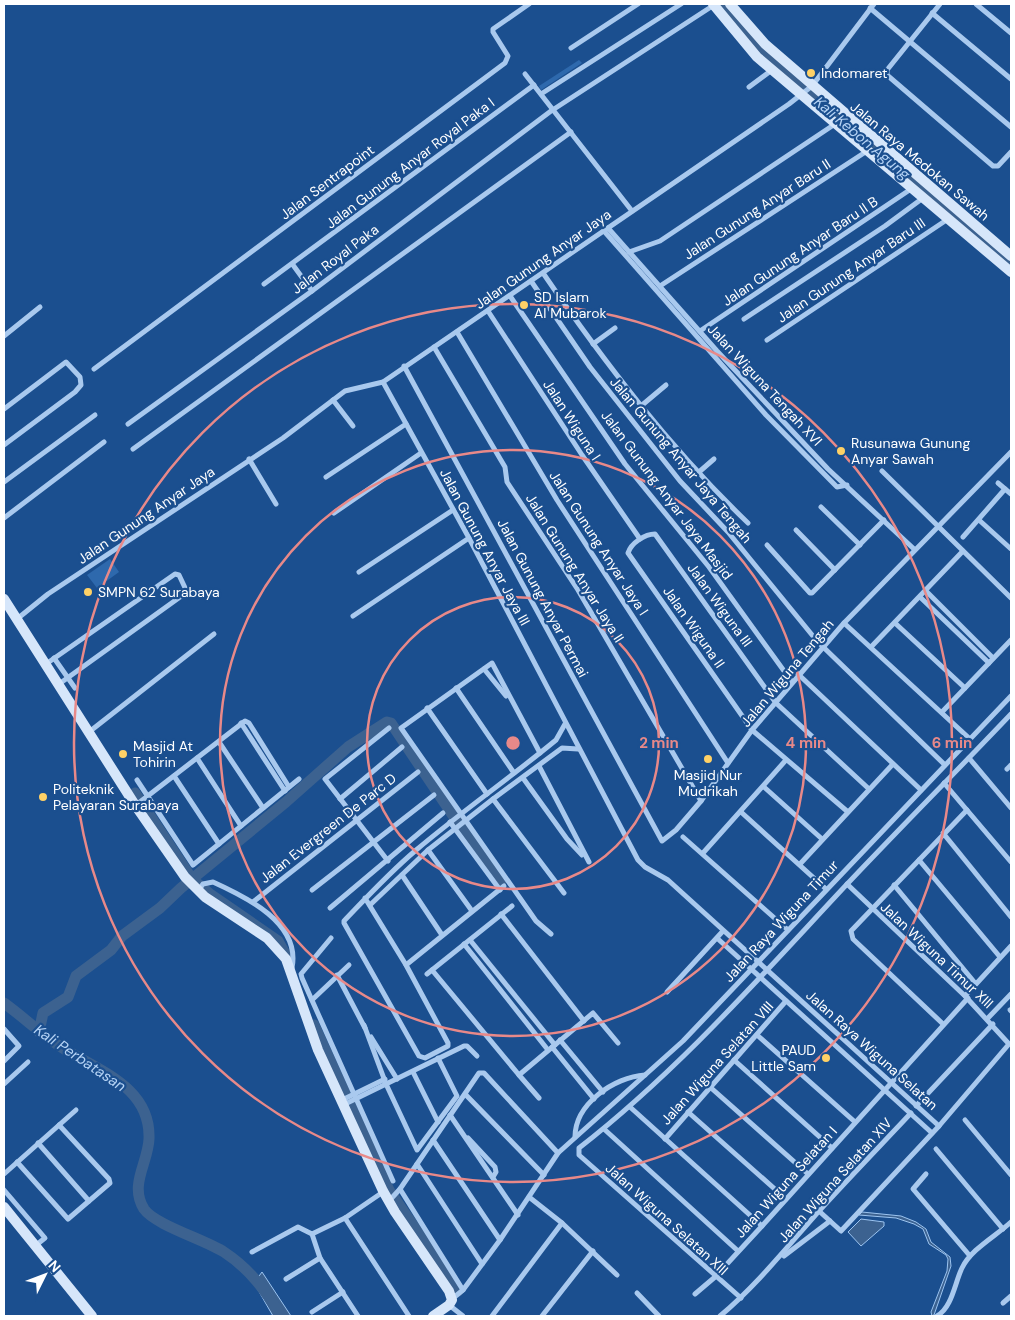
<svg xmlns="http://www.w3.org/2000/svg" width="1015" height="1320" font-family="'DM Sans',sans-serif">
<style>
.green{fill:#2e69ad}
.water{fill:#3c6290;stroke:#9cc4f0}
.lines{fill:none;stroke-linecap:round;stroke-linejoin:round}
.river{stroke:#3c6290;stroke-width:11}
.street{stroke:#a9c9ee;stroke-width:5}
.secondary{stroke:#d6e6fa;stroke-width:10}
.ring{fill:none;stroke:#e88989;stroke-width:2.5}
.poi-dot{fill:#ffd166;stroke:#1b4f8f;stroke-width:2}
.labels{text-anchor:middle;stroke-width:4.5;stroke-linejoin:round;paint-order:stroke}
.poi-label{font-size:14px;fill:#fff;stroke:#1b4f8f;text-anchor:start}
.street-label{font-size:14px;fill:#fff;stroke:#1b4f8f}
.water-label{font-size:15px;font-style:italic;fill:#b5d3f5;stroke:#1b4f8f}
.centre{fill:#e88989;stroke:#1b4f8f;stroke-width:2.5}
.ring-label{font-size:15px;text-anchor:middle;font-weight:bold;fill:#e88989;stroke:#1b4f8f;stroke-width:4.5;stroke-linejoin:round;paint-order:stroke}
</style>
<rect width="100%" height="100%" fill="#1b4f8f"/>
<g class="green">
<polygon points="579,60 582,63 541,90 539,86"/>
<polygon points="110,559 119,572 97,588 87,575"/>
</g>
<g class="water">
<polygon points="862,1212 901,1216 916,1222 926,1229 931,1242 950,1257 951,1266 934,1315 932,1316 931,1312 947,1271 948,1259 946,1255 929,1244 923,1229 914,1224 896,1218 859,1215"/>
<polygon points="861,1219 884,1222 884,1226 861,1246 848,1232"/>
<polygon points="262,1272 291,1316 273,1316 254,1283"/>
</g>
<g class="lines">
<g class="river">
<polyline points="722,4 754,43 801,86 1011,264"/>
<polyline points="135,793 192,879 210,894 278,941 288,959"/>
<path d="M4,1003C22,1016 39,1032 58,1045C95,1070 151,1085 149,1139C148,1163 129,1185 144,1209C155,1225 206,1240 224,1252C250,1269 265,1290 281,1316"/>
<polyline points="314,1025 389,1190 458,1291"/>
<polyline points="39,1032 43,1013 68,997 76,976 111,950 122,936 160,908 181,888 286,802 348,747 387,722 391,723 452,814 501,881"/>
</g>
<g class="street">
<polyline points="940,4 887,70 887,75 993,166 998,166 1011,152"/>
<polyline points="976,4 1011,33"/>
<polyline points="870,8 1011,127"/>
<polyline points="932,13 1011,79"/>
<polyline points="571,48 638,4"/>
<polyline points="525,74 632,211"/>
<polyline points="749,87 772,70"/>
<polyline points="541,94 681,4"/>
<polyline points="608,228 717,351 828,469 914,549"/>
<polyline points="604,231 766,415 837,487 847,485"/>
<polyline points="629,252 660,241 835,124"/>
<polyline points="293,265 312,291"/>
<path d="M543,273C604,362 670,448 748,523"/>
<polyline points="531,281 590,367 680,481 728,532 817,641 945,765"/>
<polyline points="264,284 534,85"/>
<polyline points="660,286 867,151"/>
<polyline points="510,296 625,464 709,567 792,682"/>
<polyline points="488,311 582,455 640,539"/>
<polyline points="744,319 885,226 923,198"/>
<polyline points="700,331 911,189"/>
<polyline points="457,332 557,500 728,763"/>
<polyline points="4,336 40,307"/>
<polyline points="767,340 948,219"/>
<polyline points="593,344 615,328"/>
<polyline points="434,347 505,467 507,482 578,590 701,801"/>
<polyline points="404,366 662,841 676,830 701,801 752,730 844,623 1011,452"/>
<polyline points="94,369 505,63 508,56 493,32 493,29 529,4"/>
<polyline points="383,382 469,538 638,860 645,867 668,880 939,1126"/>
<polyline points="333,400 353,426"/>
<polyline points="641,406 666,385"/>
<polyline points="4,409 66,362 80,377 81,385 75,392 4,445"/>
<polyline points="128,424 312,291 551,111 714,5"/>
<polyline points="133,449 571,132"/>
<polyline points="249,459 276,504"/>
<polyline points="882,471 1011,598"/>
<polyline points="699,472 714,459"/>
<polyline points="326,477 406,424"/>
<polyline points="4,482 95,415"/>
<polyline points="998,483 1011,494"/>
<polyline points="821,507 860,545"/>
<polyline points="334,513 421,453"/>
<polyline points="4,518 104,442"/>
<polyline points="979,520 1011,549"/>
<polyline points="796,530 835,570"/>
<polyline points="963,537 1005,489"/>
<polyline points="767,545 810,593 812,593 884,520"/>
<polyline points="359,572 453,510"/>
<polyline points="926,591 993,658"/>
<polyline points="920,597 989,663"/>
<polyline points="353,616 469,538"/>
<polyline points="17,619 48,594 283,438 345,391 383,382 789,104 812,86 874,4"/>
<polyline points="844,623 970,739"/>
<polyline points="895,623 965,688"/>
<polyline points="871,647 963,551"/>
<polyline points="54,658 75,688"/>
<polyline points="46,664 175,574 179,575 187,592 59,684"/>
<polyline points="484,669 506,696"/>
<polyline points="798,674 921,790"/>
<polyline points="456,688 514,773"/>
<polyline points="427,708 487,794"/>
<polyline points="942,712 1011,640"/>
<polyline points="241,723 285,791"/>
<polyline points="89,732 214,634"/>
<polyline points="219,742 263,808"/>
<polyline points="540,753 492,663 401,728 536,921 551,934"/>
<polyline points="197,758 241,826"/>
<polyline points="969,758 1011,808"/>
<polyline points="539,766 589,862"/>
<polyline points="1007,769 1011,765"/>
<polyline points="174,776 219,844"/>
<polyline points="523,778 567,839 582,855"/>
<polyline points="137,780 193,865 299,779"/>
<polyline points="944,783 1011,862"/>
<polyline points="764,787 822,839"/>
<polyline points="340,799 402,747"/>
<polyline points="493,799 564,893"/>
<polyline points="136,805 245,721 249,723 289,787"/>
<polyline points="741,812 826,889"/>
<path d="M848,812L752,730L628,553C631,543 645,534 655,534L776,703L869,789"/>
<polyline points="450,822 500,890"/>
<polyline points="943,833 1011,917"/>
<polyline points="683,837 788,930"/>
<polyline points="428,850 472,911"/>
<polyline points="703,853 786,760"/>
<polyline points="919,860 1000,957"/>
<polyline points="388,861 325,779 389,728"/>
<polyline points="800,864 893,764"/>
<polyline points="402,875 442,935"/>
<polyline points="894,885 975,983"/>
<polyline points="312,890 434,795"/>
<path d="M198,891L203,884L213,882C246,897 301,923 292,968"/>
<path d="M365,898L406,965L448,1043V1046L425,1058L419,1056L344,923V921C367,897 389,873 415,851C461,812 510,778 556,740L565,724"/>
<polyline points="253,902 418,772"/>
<polyline points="370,905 428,850 493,799 562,748 578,749"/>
<polyline points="330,908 443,813"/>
<polyline points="501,914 584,1021"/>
<polyline points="331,938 301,974 302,978 393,1181"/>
<polyline points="718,939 932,1133"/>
<polyline points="470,940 555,1045"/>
<polyline points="464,944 548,1050"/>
<polyline points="406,965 504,886"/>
<polyline points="432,970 519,1075"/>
<polyline points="427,974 512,906"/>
<polyline points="337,975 365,1028"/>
<polyline points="667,992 723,931"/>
<polyline points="965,996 1011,946"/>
<polyline points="312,1000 349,965"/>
<polyline points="1010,1010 1011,1011"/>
<polyline points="988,1018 1011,994"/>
<polyline points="943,1024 853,939 851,931 967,810"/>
<polyline points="364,1025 386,1084 417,1150 457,1096 438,1058"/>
<polyline points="4,1029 19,1046 4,1061"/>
<polyline points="757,1035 855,1122"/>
<polyline points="371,1037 397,1079"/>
<polyline points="560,1040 603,1092"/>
<polyline points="552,1047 594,1099"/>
<polyline points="734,1060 832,1148"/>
<polyline points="413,1072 438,1122"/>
<polyline points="4,1084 28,1062"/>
<polyline points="710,1087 808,1174"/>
<polyline points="465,1094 544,1175"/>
<polyline points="539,1098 519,1075 593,1013 618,1043"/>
<polyline points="340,1101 385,1079"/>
<polyline points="343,1105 464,1046 467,1046 477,1056"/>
<polyline points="916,1106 993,1024"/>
<polyline points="630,1107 762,1226"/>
<polyline points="688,1112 786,1199"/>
<polyline points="450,1115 518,1215"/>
<polyline points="965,1120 1011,1175"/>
<polyline points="604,1129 738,1251"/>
<path d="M575,1137C575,1104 614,1077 645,1075"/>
<polyline points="468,1138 495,1167 496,1172 493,1177"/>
<polyline points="665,1139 786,1001"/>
<polyline points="433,1140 500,1240"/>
<polyline points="38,1143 89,1201"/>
<polyline points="936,1149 1003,1229"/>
<polyline points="17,1162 68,1219 110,1183 109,1179 59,1125"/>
<polyline points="417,1164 482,1264"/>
<polyline points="4,1174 76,1110"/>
<polyline points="926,1174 913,1189 970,1256"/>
<polyline points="4,1190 45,1238 35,1246"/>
<polyline points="529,1197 562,1223 617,1275"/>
<polyline points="389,1201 400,1189"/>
<polyline points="819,1211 841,1231 939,1126 1009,1044 965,996 847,884"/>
<polyline points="345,1218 409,1316"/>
<polyline points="312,1234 320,1258 358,1316"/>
<polyline points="252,1252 298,1227 312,1234 345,1218 383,1192"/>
<polyline points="784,1256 830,1221"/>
<polyline points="286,1279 320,1258"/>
<polyline points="463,1290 400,1189 479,1073 484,1073 558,1153"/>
<polyline points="637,1293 659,1316"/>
<polyline points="695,1294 715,1277 762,1226 968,998"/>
<path d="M741,1298L579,1155V1148C674,1074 754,984 835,897C893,835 953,775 1011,714"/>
<polyline points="452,1299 463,1290 500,1240 558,1153 683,1041 1011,696"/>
<polyline points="1003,1303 1011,1296"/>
<polyline points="449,1305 463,1316"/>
<polyline points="312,1312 343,1292"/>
<polyline points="492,1316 562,1223"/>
<polyline points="542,1316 593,1251"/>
<path d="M720,1316C757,1285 787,1247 819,1211C849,1178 880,1146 911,1113"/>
<path d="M937,1316C952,1308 955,1282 962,1268C971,1249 996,1236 1011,1222"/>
</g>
<g class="secondary">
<polyline points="713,4 757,57 1011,272"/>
<polyline points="730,4 765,44 1011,256"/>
<polyline points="4,599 135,805 185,877 205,897 267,938 286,959 318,1050 383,1191 395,1212 449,1291 452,1300 449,1305 433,1316"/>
<polyline points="4,1207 92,1316"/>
</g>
</g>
<g class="ring">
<circle cx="513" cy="743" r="146"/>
<circle cx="513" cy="743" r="293"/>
<circle cx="513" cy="743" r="439"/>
</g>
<g class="poi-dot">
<circle cx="811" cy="73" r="5"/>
<circle cx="524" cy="305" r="5"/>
<circle cx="841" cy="451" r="5"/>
<circle cx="88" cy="592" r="5"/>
<circle cx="123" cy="754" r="5"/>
<circle cx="708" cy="759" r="5"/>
<circle cx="43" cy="797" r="5"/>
<circle cx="826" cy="1058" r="5"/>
</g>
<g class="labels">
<g class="poi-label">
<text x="821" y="78">Indomaret</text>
<text x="534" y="302">SD Islam<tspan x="534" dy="16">Al Mubarok</tspan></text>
<text x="851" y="448">Rusunawa Gunung<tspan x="851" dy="16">Anyar Sawah</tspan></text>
<text x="98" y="597">SMPN 62 Surabaya</text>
<text x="133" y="751">Masjid At<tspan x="133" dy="16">Tohirin</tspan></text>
<text x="708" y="780" text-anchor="middle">Masjid Nur<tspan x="708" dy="16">Mudrikah</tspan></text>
<text x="53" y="794">Politeknik<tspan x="53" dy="16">Pelayaran Surabaya</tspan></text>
<text x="816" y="1055" text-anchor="end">PAUD<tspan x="816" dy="16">Little Sam</tspan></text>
</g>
<g class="street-label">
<text transform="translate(920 161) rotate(40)" y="5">Jalan Raya Medokan Sawah</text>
<text transform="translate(410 163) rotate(-37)" y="5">Jalan Gunung Anyar Royal Paka I</text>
<text transform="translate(327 182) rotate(-37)" y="5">Jalan Sentrapoint</text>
<text transform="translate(757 209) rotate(-33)" y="5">Jalan Gunung Anyar Baru II</text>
<text transform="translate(800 251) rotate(-34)" y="5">Jalan Gunung Anyar Baru II B</text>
<text transform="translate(335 259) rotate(-37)" y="5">Jalan Royal Paka</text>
<text transform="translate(543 259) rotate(-35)" y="5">Jalan Gunung Anyar Jaya</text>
<text transform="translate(851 270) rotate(-34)" y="5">Jalan Gunung Anyar Baru III</text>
<text transform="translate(765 385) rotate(47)" y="5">Jalan Wiguna Tengah XVI</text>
<text transform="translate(572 420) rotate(57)" y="5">Jalan Wiguna I</text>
<text transform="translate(681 460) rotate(50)" y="5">Jalan Gunung Anyar Jaya Tengah</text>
<text transform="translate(667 495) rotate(53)" y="5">Jalan Gunung Anyar Jaya Masjid</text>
<text transform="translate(146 515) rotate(-34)" y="5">Jalan Gunung Anyar Jaya</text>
<text transform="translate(599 543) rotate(57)" y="5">Jalan Gunung Anyar Jaya I</text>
<text transform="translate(485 547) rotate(62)" y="5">Jalan Gunung Anyar Jaya III</text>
<text transform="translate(575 568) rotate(58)" y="5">Jalan Gunung Anyar Jaya II</text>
<text transform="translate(543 598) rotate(62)" y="5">Jalan Gunung Anyar Permai</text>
<text transform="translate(720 605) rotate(54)" y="5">Jalan Wiguna III</text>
<text transform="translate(694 627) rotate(55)" y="5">Jalan Wiguna II</text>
<text transform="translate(787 673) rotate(-50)" y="5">Jalan Wiguna Tengah</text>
<text transform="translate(328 828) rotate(-38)" y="5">Jalan Evergreen De Parc D</text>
<text transform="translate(781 921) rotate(-47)" y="5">Jalan Raya Wiguna Timur</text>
<text transform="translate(937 955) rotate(43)" y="5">Jalan Wiguna Timur XIII</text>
<text transform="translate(872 1050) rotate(42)" y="5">Jalan Raya Wiguna Selatan</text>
<text transform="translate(717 1063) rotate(-48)" y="5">Jalan Wiguna Selatan VIII</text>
<text transform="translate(835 1180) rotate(-48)" y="5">Jalan Wiguna Selatan XIV</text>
<text transform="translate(786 1182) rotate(-48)" y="5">Jalan Wiguna Selatan I</text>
<text transform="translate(667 1219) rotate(42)" y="5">Jalan Wiguna Selatan XIII</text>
</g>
<g class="water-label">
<text transform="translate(862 138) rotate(40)" y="5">Kali Kebon Agung</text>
<text transform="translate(80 1058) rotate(34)" y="5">Kali Perbatasan</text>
</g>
</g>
<circle cx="513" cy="743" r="8" class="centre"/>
<g class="ring-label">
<text x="659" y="748">2 min</text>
<text x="806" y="748">4 min</text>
<text x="952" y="748">6 min</text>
</g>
<rect width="1015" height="1320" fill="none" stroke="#ffffff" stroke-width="10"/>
<g transform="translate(45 1275) rotate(48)" stroke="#1b4f8f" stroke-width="4" paint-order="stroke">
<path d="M0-4L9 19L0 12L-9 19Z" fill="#ffffff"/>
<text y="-8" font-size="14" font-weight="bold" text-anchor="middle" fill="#ffffff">N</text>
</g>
</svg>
